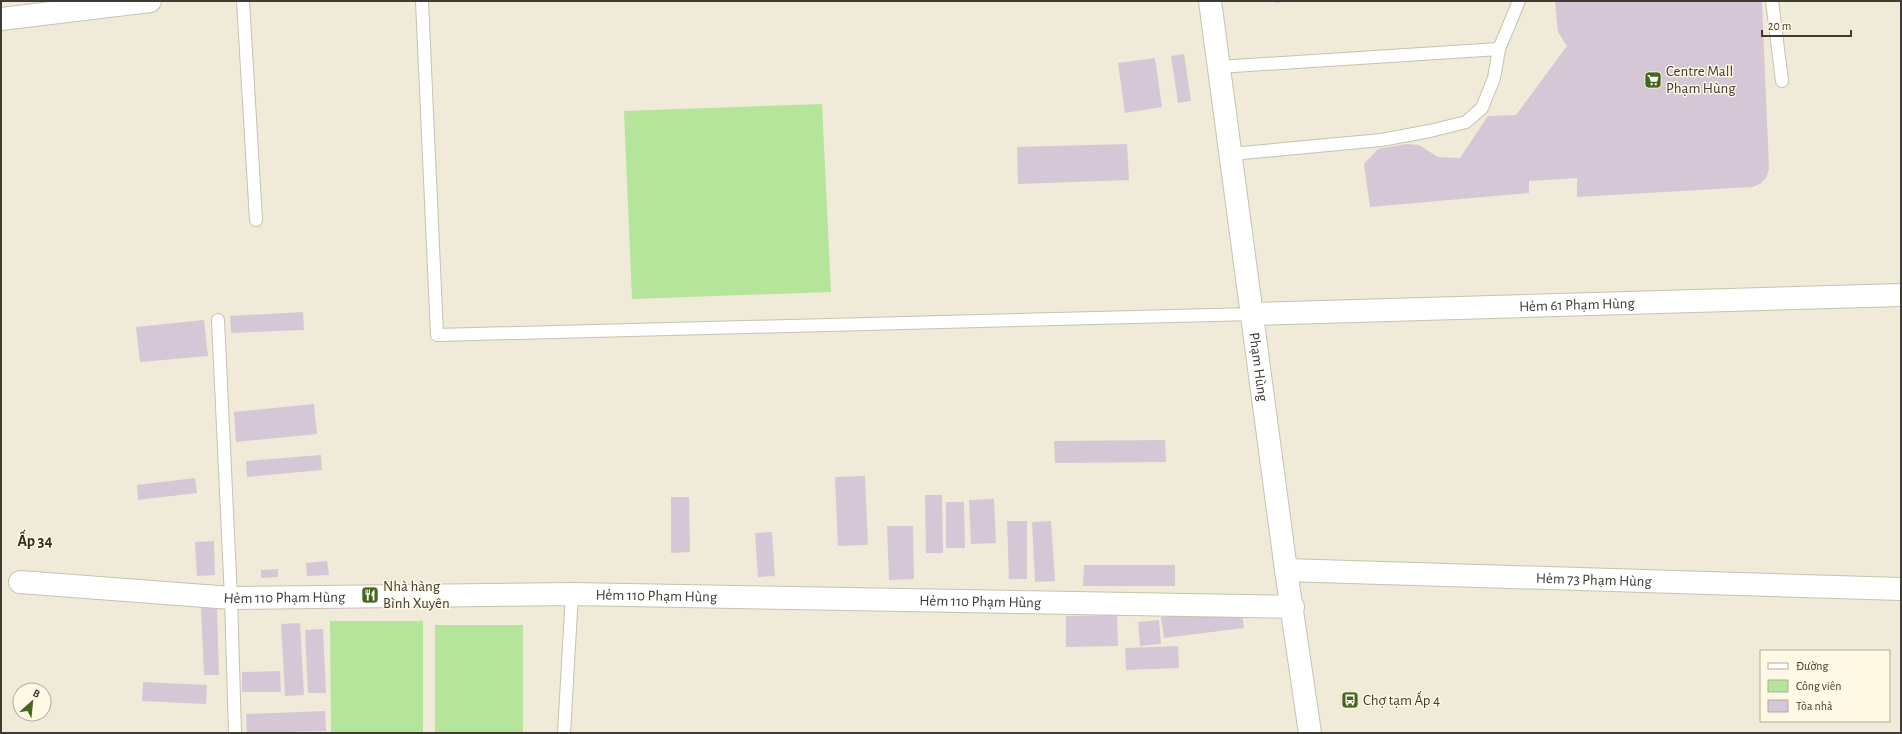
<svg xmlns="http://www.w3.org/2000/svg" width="1902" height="734" font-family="'Alegreya Sans',sans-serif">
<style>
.green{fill:#b5e49b}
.building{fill:#d5c7d6}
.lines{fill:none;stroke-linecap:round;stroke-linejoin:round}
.service-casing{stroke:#c7c2b0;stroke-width:14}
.minor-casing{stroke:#c7c2b0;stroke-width:24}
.primary-casing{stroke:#c7c2b0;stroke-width:24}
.service{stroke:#fff;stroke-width:12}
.minor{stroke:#fff;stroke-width:22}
.primary{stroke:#fff;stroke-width:22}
.labels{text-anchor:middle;stroke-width:3;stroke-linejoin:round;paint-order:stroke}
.poi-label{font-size:15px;fill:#3d3b34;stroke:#fef8e5;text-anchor:start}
.street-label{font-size:15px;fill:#3d3b34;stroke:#fef8e5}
.neighbourhood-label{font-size:16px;font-weight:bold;fill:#342f21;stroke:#fef8e5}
</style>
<rect width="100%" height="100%" fill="#f0ebd8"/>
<g class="green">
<polygon points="822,104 831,292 632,299 624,111"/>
<polygon points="330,621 423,621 423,733 331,733"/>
<rect x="435" y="625" width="88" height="108"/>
</g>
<g class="building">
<polygon points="1274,1 1285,1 1285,2 1275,3"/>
<polygon points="1555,1 1762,1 1769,169 1766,178 1760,184 1752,187 1577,197 1577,178 1529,181 1529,193 1370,207 1364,164 1378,149 1406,144 1419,145 1438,157 1460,158 1488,116 1516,115 1567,46 1558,32"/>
<polygon points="1184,54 1191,101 1178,103 1171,56"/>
<polygon points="1155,58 1162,107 1125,113 1118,63"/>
<polygon points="1127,144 1129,180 1018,184 1017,147"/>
<polygon points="303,312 304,330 231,333 230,316"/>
<polygon points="204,320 208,356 140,362 136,327"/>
<polygon points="314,404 317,434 236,442 234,412"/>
<polygon points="1165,440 1166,462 1055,463 1054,441"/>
<polygon points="321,455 322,470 247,477 246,461"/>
<polygon points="865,476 868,545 838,546 835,477"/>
<polygon points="195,478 197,493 138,500 137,485"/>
<polygon points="925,495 942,495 943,553 926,553"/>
<polygon points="671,497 689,497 690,552 671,553"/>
<polygon points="994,499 996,543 971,544 969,500"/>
<polygon points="946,502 964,502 965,548 946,548"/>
<polygon points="1007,521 1027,521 1027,579 1009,579"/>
<polygon points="1051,521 1055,581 1035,582 1032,522"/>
<polygon points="887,526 913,526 914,579 889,580"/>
<polygon points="772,532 775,576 758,577 755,533"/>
<polygon points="214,541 215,575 197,576 195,542"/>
<polygon points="327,561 329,575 307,576 306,563"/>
<polygon points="1084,565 1175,565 1175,586 1083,586"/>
<polygon points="278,569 278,577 261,578 261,570"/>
<polygon points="217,607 219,675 204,675 201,608"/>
<polygon points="1241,607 1244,628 1164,638 1161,617"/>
<polygon points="1117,615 1118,646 1066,647 1066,616"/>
<polygon points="1159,620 1161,644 1140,646 1138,622"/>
<polygon points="300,623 304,695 285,696 281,624"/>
<polygon points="323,629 326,693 308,693 305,630"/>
<polygon points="1178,646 1179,668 1126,670 1125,648"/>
<polygon points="280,671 281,692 242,692 242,672"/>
<polygon points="143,682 207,685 206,704 142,701"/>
<polygon points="325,711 326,731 247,733 246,714"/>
</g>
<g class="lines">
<g class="service-casing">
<g id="service">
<polyline points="243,1 256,220"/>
<polyline points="422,1 437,335 1253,314"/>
<polyline points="1772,1 1782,81"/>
<polyline points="1219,67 1499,49 1519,1"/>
<polyline points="1231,154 1381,140 1430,131 1466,122 1482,108 1494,78 1499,49"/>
<polyline points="218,320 231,598 235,733"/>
<polyline points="564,733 572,594"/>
</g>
</g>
<g class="minor-casing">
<g id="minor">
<polyline points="1,19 150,1"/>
<path id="s1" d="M1253,314L1901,295"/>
<path id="s2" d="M1286,570L1901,589"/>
<path id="s3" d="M20,582L231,598L572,594L1293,607"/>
</g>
</g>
<g class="primary-casing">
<g id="primary">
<path id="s4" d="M1210,1L1286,570L1310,733"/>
</g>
</g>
<use href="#service" class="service"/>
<use href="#minor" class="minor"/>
<use href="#primary" class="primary"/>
</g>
<defs>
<g id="supermarket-square" transform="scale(0.9)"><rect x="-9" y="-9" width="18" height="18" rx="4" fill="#44661d" stroke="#fef8e5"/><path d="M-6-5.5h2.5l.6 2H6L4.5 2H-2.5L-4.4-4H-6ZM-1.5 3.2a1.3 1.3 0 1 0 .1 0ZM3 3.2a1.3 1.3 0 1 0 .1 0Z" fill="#fff"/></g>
<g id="restaurant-square" transform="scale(0.9)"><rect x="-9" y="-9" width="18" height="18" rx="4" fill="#44661d" stroke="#fef8e5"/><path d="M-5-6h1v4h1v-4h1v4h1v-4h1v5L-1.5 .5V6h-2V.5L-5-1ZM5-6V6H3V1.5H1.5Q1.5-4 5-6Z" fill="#fff"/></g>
<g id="bus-square" transform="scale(0.9)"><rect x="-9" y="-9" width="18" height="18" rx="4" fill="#44661d" stroke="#fef8e5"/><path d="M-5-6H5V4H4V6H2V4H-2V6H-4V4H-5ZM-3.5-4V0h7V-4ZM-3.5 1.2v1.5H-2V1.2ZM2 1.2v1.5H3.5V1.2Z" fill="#fff"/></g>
</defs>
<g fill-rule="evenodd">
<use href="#supermarket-square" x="1653" y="80"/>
<use href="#restaurant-square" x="370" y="595"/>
<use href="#bus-square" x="1350" y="700"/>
</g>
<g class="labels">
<g class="poi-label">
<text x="1666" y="76">Centre Mall<tspan x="1666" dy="17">Phạm Hùng</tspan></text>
<text x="383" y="591">Nhà hàng<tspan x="383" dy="17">Bình Xuyên</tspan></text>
<text x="1363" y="705">Chợ tạm Ấp 4</text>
</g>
<g class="street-label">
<text dy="5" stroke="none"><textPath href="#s1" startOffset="324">Hẻm 61 Phạm Hùng</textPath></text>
<text dy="5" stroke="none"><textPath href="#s4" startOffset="369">Phạm Hùng</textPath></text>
<text dy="5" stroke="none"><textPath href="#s2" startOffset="308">Hẻm 73 Phạm Hùng</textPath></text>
<text dy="5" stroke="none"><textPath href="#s3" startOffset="637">Hẻm 110 Phạm Hùng</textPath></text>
<text dy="5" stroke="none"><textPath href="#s3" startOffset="265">Hẻm 110 Phạm Hùng</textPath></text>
<text dy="5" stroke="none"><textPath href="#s3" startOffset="961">Hẻm 110 Phạm Hùng</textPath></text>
</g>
<g class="neighbourhood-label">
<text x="35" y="546">Ấp 34</text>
</g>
</g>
<rect width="1902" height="734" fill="none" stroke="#3d3b34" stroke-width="4"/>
<rect x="1760" y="650" width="130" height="72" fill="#fef8e5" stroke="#b1ac9e"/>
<rect x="1768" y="663" width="20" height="6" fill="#ffffff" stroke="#b1ac9e"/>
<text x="1796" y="670" font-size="12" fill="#3d3b34">Đường</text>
<rect x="1768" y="680" width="20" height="12" fill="#b5e49b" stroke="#b1ac9e"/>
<text x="1796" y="690" font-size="12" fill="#3d3b34">Công viên</text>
<rect x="1768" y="700" width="20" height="12" fill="#d5c7d6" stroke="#b1ac9e"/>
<text x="1796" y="710" font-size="12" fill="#3d3b34">Tòa nhà</text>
<g transform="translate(32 702) rotate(27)"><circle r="19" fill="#fef8e5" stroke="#b1ac9e"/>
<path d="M0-3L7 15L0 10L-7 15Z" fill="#44661d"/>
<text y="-6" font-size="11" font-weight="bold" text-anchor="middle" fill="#3d3b34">B</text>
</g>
<path d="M1762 30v6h89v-6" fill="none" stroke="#3d3b34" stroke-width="2"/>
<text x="1768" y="30" font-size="12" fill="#3d3b34" stroke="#fef8e5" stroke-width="3" paint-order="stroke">20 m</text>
</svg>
